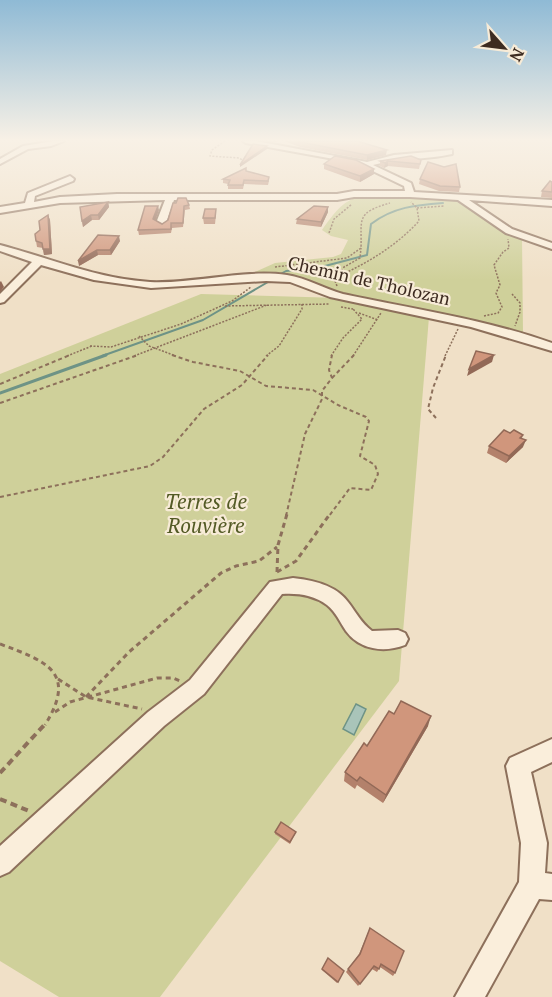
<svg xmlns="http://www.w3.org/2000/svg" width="552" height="997" font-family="'PT Serif',serif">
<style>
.green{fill:#cfd09a}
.water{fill:#a9c4b9;stroke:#6e9386;stroke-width:1.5}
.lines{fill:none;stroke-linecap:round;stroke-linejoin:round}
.stream-far1{stroke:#6e9386;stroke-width:2}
.stream{stroke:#6e9386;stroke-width:3}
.minor-casing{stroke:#8d705b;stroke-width:4}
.path-far3{stroke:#8d705b;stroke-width:1.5;stroke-dasharray:2 1.5;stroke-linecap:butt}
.path-far2{stroke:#8d705b;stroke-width:2;stroke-dasharray:4 3;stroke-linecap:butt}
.path-far1{stroke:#8d705b;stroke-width:3;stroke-dasharray:5 4;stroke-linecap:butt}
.path{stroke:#8d705b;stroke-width:4;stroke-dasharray:7 4.5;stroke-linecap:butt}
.minor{fill:#faeedb;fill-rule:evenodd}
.wall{fill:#b3816b}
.shaded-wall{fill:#926957}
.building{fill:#d0967c;stroke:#926957;stroke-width:1.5}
.labels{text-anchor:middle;stroke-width:4.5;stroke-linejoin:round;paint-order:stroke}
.far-street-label{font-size:18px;fill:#3d2b20;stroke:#f7ebd7}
.park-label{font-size:21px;font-style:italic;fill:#535a25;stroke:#f7ebd7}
</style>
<rect width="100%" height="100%" fill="#f0e0c7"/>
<g class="green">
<path d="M398,195L457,200L500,229L522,237L523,334L329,292L311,283L253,278L255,272L275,263L333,257L341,254L348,240L331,236L322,230C349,191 355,197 398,195Z"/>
<polygon points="201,294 340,298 429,317 399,681 160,997 59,997 0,961 0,374"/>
</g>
<polygon class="water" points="356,704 366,709 354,735 343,729"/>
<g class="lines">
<g class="stream-far1">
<path d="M277,276L286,271L321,267L367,255L371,224C393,207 416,205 443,203"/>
<polyline points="102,356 203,320 268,282"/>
</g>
<polyline class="stream" points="0,393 106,355"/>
<g class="minor-casing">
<g id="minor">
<polygon points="54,141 64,141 51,146 28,149 0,164 0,159 23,146"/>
<path d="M243,141H256L367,162L394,155L452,150V154C425,160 399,158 373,165L411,183L414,192L552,200V206L469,200L512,229L552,243V249L506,233L458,200L410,197H354L337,200H174L166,223L161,226L156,223L165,200L60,203L0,213V207L25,203L28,193L70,176L74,179L73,181L35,196L34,202L60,197L117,194H337L354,191H405L404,186L356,163L246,143Z"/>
<path d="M0,245C50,258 97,279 150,282C196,284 242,269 287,275C307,278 324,289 343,294C413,309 484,319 552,343V351L471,327L330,297L290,282L266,281L151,288L94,280L41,265L4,302L0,303V294L32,262L0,251Z"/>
<path d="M293,578C312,580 336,585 348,602C356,612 361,623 372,631L398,630L405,633L408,639L405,645C384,653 360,650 346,631C340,622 336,612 327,605C314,595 298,593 282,594L204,694L164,726L9,872L0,876V846L148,712L190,680L270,582Z"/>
<polygon points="552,739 552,762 531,772 547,843 545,873 552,874 552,900 539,899 485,997 455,997 519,882 521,843 506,766 510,758"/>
</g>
</g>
<g class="path-far3">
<polyline points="225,141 212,150 210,156 239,158 244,161"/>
<polyline points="417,208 444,206"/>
<polyline points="329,233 334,219 352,204"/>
<path d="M275,267L347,258L361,248C362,219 355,213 390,203"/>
<path d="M339,276C369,262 396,246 419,221L417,208L411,202"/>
<polyline points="337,286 335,281 344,267 360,258 361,248"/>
<polyline points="512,294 520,303 520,312 515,326"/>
<polyline points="225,306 330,304"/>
<polyline points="341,307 353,309"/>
<polyline points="359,313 378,320"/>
<polyline points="484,316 498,313 502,307 496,293 500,285 494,265 503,252 509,248 508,239"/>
<polyline points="139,336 149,346 176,356"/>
<polyline points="90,346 111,347 181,324 232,301 251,287"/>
<polyline points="67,356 92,346"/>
<polyline points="134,356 267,305"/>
<polyline points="266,356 279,346 302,309 302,304"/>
<polyline points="331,356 343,338 362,319 353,309"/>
<polyline points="353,356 381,313"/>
<polyline points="445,356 458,329"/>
</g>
<g class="path-far2">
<polyline points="172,355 193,362 240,371 266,386 313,390 338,405 366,417 369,421 360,456 375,465 378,474 371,490 350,488 329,516"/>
<polyline points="332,378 354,355"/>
<polyline points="0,384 70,355"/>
<polyline points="0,403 138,355"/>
<polyline points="436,418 428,409 433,388 446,355"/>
<polyline points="0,497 150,466 163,457 204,409 242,385 268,355"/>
<polyline points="286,516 305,434 322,399 322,391 332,378 329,370 332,355"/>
</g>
<g class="path-far1">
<polyline points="277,572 296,561 330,514"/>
<polyline points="277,572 278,545 287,514"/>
<path d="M0,644C46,661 78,672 45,725"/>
<polyline points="58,679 86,697 142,709"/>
<polyline points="86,697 129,652 221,573 236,566 259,561 277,547"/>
<polyline points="55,712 70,702 157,678 173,678 180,681"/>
</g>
<g class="path">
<polyline points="0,773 46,723"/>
<polyline points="0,799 29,811"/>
</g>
<use href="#minor" class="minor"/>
</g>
<g class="wall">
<polygon points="263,141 279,141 276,142"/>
<polygon points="284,141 357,141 386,155 367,160 300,147"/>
<polygon points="421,160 419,169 388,166 384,168 380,166 380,161"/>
<polygon points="324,164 374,174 360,182 324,169"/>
<polygon points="246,171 269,181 268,185 244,184 243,189 228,189 228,184 223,183 223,179"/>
<polygon points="420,179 460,187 459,192 439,191 419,184"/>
<polygon points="552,182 552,198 541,197 542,191"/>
<polygon points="108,202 109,207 99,220 92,220 83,227 80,207"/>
<polygon points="176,203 189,205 190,209 185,210 183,227 172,228 171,233 139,235 138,230 159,210 155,220 162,224 168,220"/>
<polygon points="328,207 328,212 321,227 296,224 297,219"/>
<polygon points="48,215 50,220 52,254 44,255 43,248 37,247 36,241"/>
<polygon points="216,215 215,224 204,224 203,218"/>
<polygon points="98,235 120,241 111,255 98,255 79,266"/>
<polygon points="510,433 523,435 522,438 523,447 506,463 487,453 489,446"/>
<polygon points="394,714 428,726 383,803 357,785 355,789 344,781 345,772"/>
<polygon points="275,832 296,832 290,844 275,834"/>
<polygon points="370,928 395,973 393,976 380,967 377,972 372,969 358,986 346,972 359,954"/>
<polygon points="328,958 344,971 337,983 322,970"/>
</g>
<g class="shaded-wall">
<polygon points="267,146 267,149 240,167 240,165"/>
<polygon points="387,150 386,155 367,160 367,155"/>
<polygon points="388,161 388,166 384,168 385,163"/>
<polygon points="374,169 374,174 360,182 360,176"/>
<polygon points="108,202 109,207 99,220 98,215"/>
<polygon points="158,206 159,210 154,224 153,219"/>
<polygon points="328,207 328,212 321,227 321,222"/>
<polygon points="48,215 50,220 52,254 44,255 43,249"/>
<polygon points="91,215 92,220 83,227 82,221"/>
<polygon points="119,236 120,241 111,255 110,250"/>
<polygon points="97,250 98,255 79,266 78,261"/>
<polygon points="1,281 4,287 0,292 0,282"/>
<polygon points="494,355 492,362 467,376 469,369"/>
<polygon points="526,440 523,447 506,463 509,456"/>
<polygon points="431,716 428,726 383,803 386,795"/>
</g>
<g class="building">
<polygon points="296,141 357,141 387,150 367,155 300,142"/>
<polygon points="253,144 267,146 240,165"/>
<polygon points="335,156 356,160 374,169 360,176 324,164"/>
<polygon points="411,156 421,160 420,164 388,161 385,163 380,161"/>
<polygon points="428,162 444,167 456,164 460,187 440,186 420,179"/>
<polygon points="246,168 246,171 269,177 268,181 244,180 243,185 228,185 230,180 223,179"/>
<polygon points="550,181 552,182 552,192 542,191"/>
<polygon points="178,198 186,198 189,205 184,206 183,223 171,223 171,229 138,230 145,206 158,206 153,219 162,224 168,220 173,203 176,203"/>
<polygon points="108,202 98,215 91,215 82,221 80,207"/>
<polygon points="314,206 328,207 321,222 297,219"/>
<polygon points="205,209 216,209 215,218 203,218"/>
<polygon points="48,215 50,249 43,249 42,243 36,241 35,234 40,230 39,221"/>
<polygon points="98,235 119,236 110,250 97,250 78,261"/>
<polygon points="476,351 494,355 469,369"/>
<polygon points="504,430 510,433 514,430 523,435 520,438 526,440 509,456 489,446"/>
<polygon points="401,701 431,716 386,795 360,777 357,781 345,772 364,743 367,746 389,711 394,714"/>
<polygon points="281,822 296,832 290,842 275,832"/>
<polygon points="370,928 404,951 395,973 381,964 379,969 374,966 360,984 348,969 360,954"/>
<polygon points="328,958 344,971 338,982 322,969"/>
</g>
<linearGradient id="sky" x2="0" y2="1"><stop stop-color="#8fbad5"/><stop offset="0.5" stop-color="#f8f1e6"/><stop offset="1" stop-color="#f8f1e6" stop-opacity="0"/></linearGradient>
<rect width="552" height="280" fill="url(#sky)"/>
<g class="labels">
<g class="far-street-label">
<text transform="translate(369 281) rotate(13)" y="6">Chemin de Tholozan</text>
</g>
<g class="park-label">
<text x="206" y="509">Terres de<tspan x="206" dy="24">Rouvière</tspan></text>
</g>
</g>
<g transform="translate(504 48) rotate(118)" stroke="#f7ebd7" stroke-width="4.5" paint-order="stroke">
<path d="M0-4.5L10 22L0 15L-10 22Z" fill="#3d2b20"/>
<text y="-9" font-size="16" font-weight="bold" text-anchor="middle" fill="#3d2b20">N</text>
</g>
</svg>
